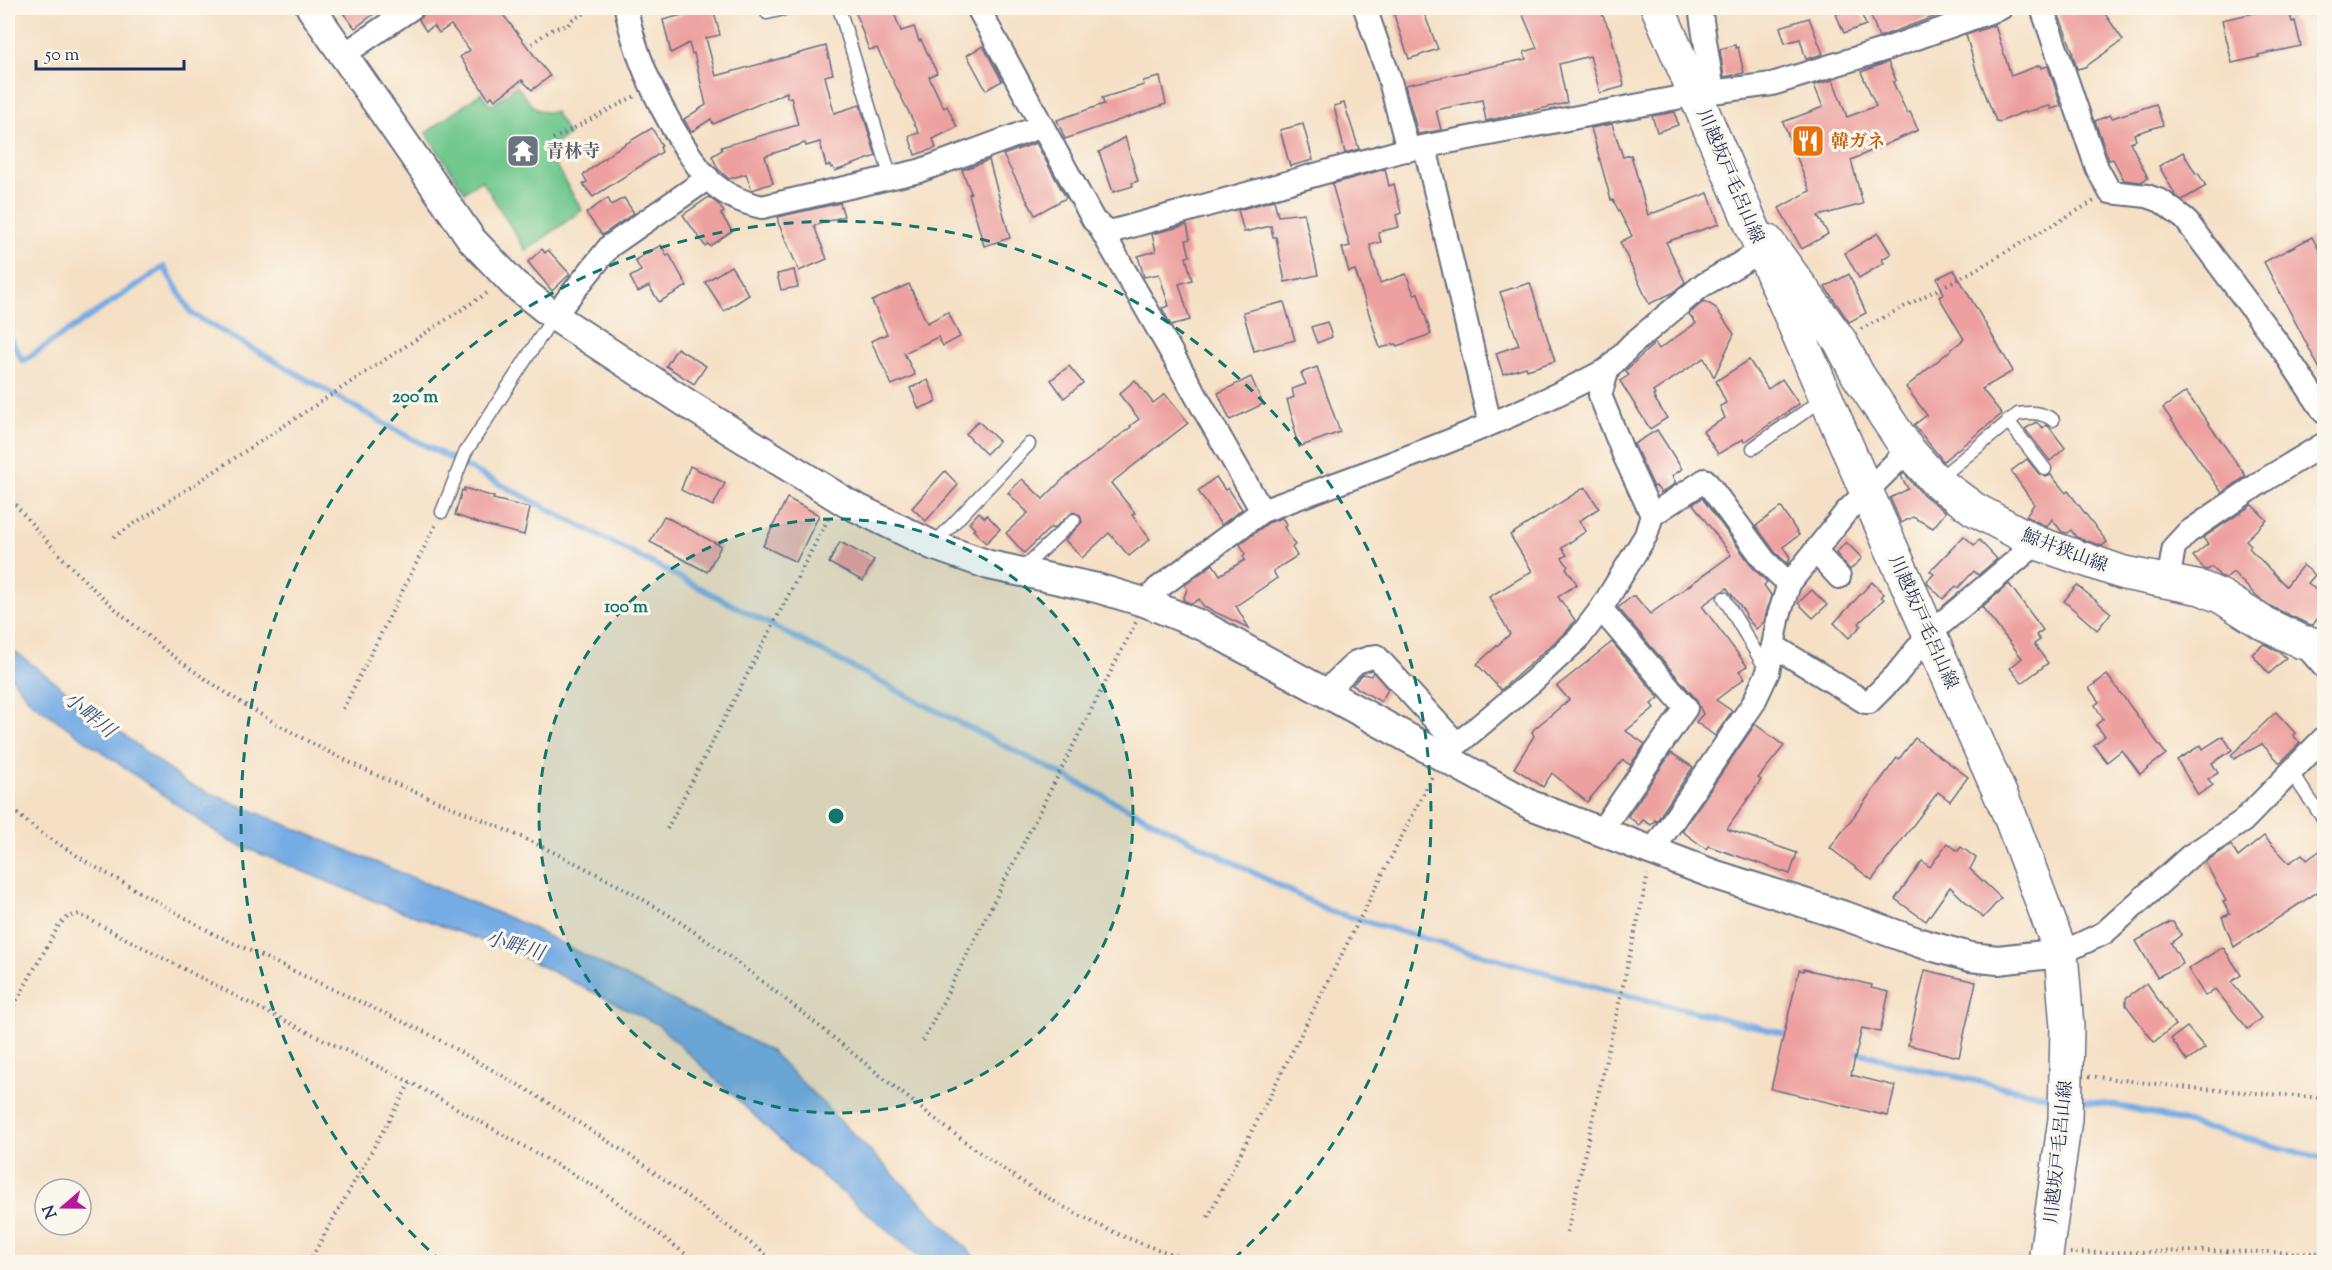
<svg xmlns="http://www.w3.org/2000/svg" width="2332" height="1270" font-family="'Sorts Mill Goudy','Noto Serif JP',serif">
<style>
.green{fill:#70c88d;stroke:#467c76;stroke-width:1.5}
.water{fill:#76ace4;stroke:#486ea1;stroke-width:1.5}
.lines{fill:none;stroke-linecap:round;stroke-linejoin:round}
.stream{stroke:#76ace4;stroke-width:6}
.building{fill:#eda09f}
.service-casing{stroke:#676d82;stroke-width:15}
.minor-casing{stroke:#676d82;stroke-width:26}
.tertiary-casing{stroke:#676d82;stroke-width:32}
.secondary-casing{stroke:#676d82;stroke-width:36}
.primary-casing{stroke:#676d82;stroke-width:36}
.path{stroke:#676d82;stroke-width:4;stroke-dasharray:1.5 4.5;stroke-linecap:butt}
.service{stroke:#fff;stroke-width:12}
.minor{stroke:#fff;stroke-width:22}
.tertiary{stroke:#fff;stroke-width:28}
.secondary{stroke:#fff;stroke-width:33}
.primary{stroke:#fff;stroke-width:33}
.ring{fill:none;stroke:#0f766e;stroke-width:3;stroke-dasharray:10 8}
.labels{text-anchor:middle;stroke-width:6;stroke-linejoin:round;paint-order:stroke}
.food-label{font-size:18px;font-weight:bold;fill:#c56008;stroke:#fbf7ec;text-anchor:start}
.worship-label{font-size:18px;font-weight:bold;fill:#5b616d;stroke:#fbf7ec;text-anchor:start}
.street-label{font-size:18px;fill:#1b2f5e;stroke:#fbf7ec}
.water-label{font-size:20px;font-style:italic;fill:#365486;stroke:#fbf7ec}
.centre{fill:#0f766e;stroke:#fbf7ec;stroke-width:3}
.ring-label{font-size:18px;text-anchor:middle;font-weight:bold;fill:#0f766e;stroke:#fbf7ec;stroke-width:6;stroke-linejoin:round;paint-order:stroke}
</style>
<rect width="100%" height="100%" fill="#fbf7ec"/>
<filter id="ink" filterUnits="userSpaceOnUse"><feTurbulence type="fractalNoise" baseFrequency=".0167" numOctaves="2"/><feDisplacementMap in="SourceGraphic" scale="12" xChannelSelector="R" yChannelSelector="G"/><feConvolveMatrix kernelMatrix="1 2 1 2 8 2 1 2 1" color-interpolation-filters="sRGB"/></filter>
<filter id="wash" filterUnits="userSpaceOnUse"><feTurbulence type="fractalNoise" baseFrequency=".008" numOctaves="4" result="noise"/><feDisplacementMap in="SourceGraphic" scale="24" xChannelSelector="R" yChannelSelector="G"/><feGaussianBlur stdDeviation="1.35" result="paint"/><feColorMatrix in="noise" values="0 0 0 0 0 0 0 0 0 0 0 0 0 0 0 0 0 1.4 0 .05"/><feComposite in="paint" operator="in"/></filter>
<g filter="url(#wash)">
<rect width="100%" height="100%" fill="#f5e0c5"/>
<path class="green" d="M517,86C530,102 533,114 555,112L569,135L546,149L582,210L526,251L482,180L465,192L426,133L481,93L491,106Z"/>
<polygon class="water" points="8,646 186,783 526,925 771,1051 980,1262 926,1262 790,1149 657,1024 513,952 382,904 229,841 31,702 8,673"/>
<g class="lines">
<g class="stream">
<polyline points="8,335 23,361 164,267 192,314 392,428 933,709 1329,911 1610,991 1790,1035"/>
<polyline points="1849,1050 1925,1070 2055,1098"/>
<polyline points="2075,1099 2134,1109 2324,1159"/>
</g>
</g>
<g id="blocks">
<g class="building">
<polygon points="339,8 382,8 355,28"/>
<polygon points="428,8 498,8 550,76 532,90 522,80 495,100 492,96 489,99 460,57 470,50 451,25 439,33 434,26 426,31 419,20"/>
<polygon points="680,8 713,8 720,35 706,38 716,76 826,46 833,74 825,76 834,113 860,105 876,156 835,171 833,167 831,168 830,165 826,166 820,142 806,146 805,143 765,156 773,183 752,190 746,174 729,179 718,169 712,156 722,150 721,147 798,125 791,97 787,98 787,92 713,124 711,119 691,132 684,119 706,105 694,53 692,54 689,43 671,53 663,20 682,15"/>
<polygon points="854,8 892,8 901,31 914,27 919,41 921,40 937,73 929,77 944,108 947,106 957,127 933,139 936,148 915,155 909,136 919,133 877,48 869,50"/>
<polygon points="1415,8 1422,8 1438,49 1409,59 1394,15"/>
<polygon points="1520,8 1599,8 1610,31 1624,85 1622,87 1600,93 1590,56 1559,64 1567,103 1486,121 1482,100 1436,110 1441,130 1418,134 1405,85 1526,59 1524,52 1537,48"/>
<polygon points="1854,8 1859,8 1866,25 1844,33 1836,14"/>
<polygon points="1868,8 1955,8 1955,9 1879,37"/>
<polygon points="2056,8 2067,8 2071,15 2083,8 2101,8 2123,40 2085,67 2077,69 2072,52 2073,52"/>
<polygon points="2258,8 2288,8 2292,22 2295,21 2301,46 2258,55 2259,57 2232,63 2222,20 2259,12"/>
<polygon points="1809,18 1823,54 1806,59 1800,39 1785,43 1780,27"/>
<polygon points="1995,25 2011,76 2040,65 2041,68 2048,66 2061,106 2051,109 2050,106 2021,113 2000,122 1996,121 1977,73 1966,35"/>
<polygon points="1735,45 1736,48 1738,47 1744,73 1724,77 1720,49"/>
<polygon points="983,46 1002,81 986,90 967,55"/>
<polygon points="1888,62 1896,80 1893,82 1907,113 1910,112 1918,130 1851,160 1863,204 1818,216 1828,234 1802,249 1779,208 1810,191 1783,122 1823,107 1814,85 1833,80 1847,117 1876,106 1861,72"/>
<polygon points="1160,77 1166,104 1065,139 1057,120 1104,104 1102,98 1144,85 1143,81"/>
<polygon points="1344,103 1359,149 1345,153 1334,106"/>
<polygon points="2156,104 2163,125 2134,134 2136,140 2130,142 2148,178 2141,182 2124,180 2113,159 2109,160 2095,121 2110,115 2112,118"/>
<polygon points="1675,112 1678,125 1657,132 1652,116"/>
<polygon points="1303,124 1313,160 1290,166 1280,130"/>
<polygon points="1612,124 1623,157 1631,155 1648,215 1708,193 1719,224 1666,242 1685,282 1672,293 1649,304 1620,242 1632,236 1613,200 1611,200 1591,128"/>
<polygon points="652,128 662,146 660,147 662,152 593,197 583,184 587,182 583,175 615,150"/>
<polygon points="1125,137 1138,181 1132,183 1133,186 1113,192 1099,152"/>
<polygon points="1036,143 1066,198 1035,215 1003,155"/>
<polygon points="2183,152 2196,174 2198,173 2206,186 2182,200 2176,196 2159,166"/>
<polygon points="989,160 1010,238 984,246 969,194 971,193 962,170"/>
<polygon points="1385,169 1389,186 1394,184 1401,213 1396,215 1399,227 1378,232 1381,242 1370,245 1380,283 1406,274 1414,294 1418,293 1431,334 1397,346 1396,344 1380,348 1355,270 1349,272 1342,248 1350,246 1332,184"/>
<polygon points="709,197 719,205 724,212 721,214 732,231 710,246 708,244 705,246 683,215"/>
<polygon points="608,198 611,205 624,198 634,213 602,235 586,213"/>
<polygon points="1274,200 1278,216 1304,213 1318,275 1285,282 1276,237 1273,237 1271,226 1244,232 1238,210"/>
<polygon points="840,203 844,216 814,226 827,259 799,271 778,222 778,217"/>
<polygon points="1187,225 1190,239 1186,240 1190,256 1186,257 1192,280 1179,284 1190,320 1171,325 1162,308 1169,306 1159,274 1144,277 1138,256 1156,251 1152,234"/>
<polygon points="1878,233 1891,254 1882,259 1884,263 1859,278 1845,253"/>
<polygon points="2312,237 2325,261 2325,379 2264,262"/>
<polygon points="661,245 667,256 669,254 687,286 659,302 649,286 638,292 630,277 641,271 635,260"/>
<polygon points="542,249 545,253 548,250 570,274 552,291 528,262"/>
<polygon points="731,266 749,295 724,311 705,282"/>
<polygon points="794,270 798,287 781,290 777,274"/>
<polygon points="1954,270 2013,371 1982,389 2002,414 1943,461 1914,425 1927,415 1906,387 1964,339 1939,297 1944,294 1937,278"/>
<polygon points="1849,274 1866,313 1849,322 1825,287"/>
<polygon points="1530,283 1555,361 1527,370 1526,367 1503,374 1496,353 1519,345 1500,292"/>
<polygon points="909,284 927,323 948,312 960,337 943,346 938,337 904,353 915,375 892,385 871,341 887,334 872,301"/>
<polygon points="1704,301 1715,307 1734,334 1714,377 1704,358 1653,392 1655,395 1653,396 1667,418 1650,429 1620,381 1629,375 1625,371 1655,343 1659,349 1696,323 1689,314"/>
<polygon points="1284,302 1295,340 1254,351 1243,312"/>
<polygon points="1327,322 1332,337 1317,343 1311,327"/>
<polygon points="677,348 706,366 694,384 666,366"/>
<polygon points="1749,360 1768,389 1782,379 1799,404 1744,442 1743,439 1718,454 1703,431 1725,418 1720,406 1726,403 1716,381"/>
<polygon points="1069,366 1083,383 1064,398 1051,380"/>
<polygon points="1317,367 1340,432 1299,447 1293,428 1295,427 1287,400 1294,397 1292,389 1306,384 1301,373"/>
<polygon points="1251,377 1263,404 1230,420 1218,393"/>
<polygon points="928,380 936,399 935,402 919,409 910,388"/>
<polygon points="1135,380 1153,403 1165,394 1188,423 1111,483 1135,513 1132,515 1150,539 1129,556 1109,533 1082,558 1065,540 1082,522 1080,515 1073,512 1053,529 1051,527 1024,553 1006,533 1028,513 1008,493 1022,479 1043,499 1063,479 1131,427 1130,426 1139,419 1119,394"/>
<polygon points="2186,392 2246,476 2222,493 2163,408"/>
<polygon points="978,421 999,441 986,454 966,434"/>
<polygon points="2036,422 2043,428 2046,425 2050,428 2065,448 2050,461 2025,429"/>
<polygon points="1657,430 1682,469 1672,476 1676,483 1661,493 1656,486 1654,487 1634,444"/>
<polygon points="2027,459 2039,474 2046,477 2051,475 2066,493 2068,491 2107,542 2102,546 2076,537 2071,530 2067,533 2062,532 2052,519 2047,527 2026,516 2034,504 2011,471"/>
<polygon points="690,466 725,483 713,506 681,490"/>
<polygon points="945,471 958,485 926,521 912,508"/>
<polygon points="1904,473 1922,494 1946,512 1933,528 1913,517 1901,523 1890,498 1908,489 1901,476"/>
<polygon points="1216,477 1225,490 1228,488 1242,509 1221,525 1198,491"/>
<polygon points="1585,487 1599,508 1579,521 1586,531 1562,548 1567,555 1562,558 1568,566 1566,568 1577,584 1558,597 1575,620 1569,629 1501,690 1477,664 1510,634 1489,597 1532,571 1510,535"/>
<polygon points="464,488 494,497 493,499 530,508 524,535 484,525 455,515 462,490 464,491"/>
<polygon points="787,498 819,515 796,562 763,546"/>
<polygon points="1702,498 1754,569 1767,582 1764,585 1771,595 1764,622 1756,629 1745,616 1746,614 1727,588 1702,606 1747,666 1739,671 1745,678 1716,700 1732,711 1715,736 1696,722 1703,714 1696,699 1618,608 1632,596 1635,596 1650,614 1731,555 1693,504"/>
<polygon points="2252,505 2267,520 2246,540 2251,545 2249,548 2286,586 2303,565 2315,575 2308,583 2325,598 2325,625 2317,619 2313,625 2308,624 2272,607 2256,596 2233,572 2226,578 2220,576 2212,567 2207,570 2204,569 2193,556 2208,544 2203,538"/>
<polygon points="1781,507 1799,535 1783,547 1790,557 1788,564 1775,552 1756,526"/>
<polygon points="979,512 985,518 987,515 1000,529 986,543 973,530 975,529 969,523"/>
<polygon points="664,516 721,546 707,572 650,542"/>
<polygon points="1282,518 1287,525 1284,527 1295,545 1292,547 1297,556 1273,571 1277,578 1236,606 1249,628 1204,607 1199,599 1192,604 1183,600 1187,589 1185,585 1213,564 1220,575 1245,560 1243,556 1245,554 1240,544 1268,523"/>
<polygon points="1964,536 1974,545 1979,540 1997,559 1978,575 1974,571 1958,588 1956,586 1943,599 1928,584 1927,581 1934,574 1930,571"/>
<polygon points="840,542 874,560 863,581 829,563"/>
<polygon points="1846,542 1862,558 1850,570 1836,553"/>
<polygon points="1872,582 1884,594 1881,597 1884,599 1859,623 1861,626 1849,638 1834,623"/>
<polygon points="2009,584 2043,630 2036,635 2040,640 2034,644 2048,663 2022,683 2010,668 2022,658 1982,607"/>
<polygon points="2077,585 2111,613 2097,630 2064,601"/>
<polygon points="1812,590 1827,605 1813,618 1798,603"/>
<polygon points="1612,642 1659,698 1651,704 1654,708 1626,731 1645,744 1630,765 1623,760 1587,802 1552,773 1543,787 1514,768 1534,736 1532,732 1534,729 1569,700 1557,686"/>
<polygon points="2264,644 2281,653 2286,658 2269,674 2252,654"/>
<polygon points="1373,672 1388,689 1381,702 1352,685 1363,674 1371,676"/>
<polygon points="2107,675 2166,754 2140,774 2122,750 2107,762 2094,745 2105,736 2096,725 2103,719 2095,705 2099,702 2089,688"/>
<polygon points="2276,712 2295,733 2293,735 2300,743 2280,763 2262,744 2234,759 2231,755"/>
<polygon points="1755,724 1784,746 1758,778 1761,780 1727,829 1797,853 1790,874 1708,846 1706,849 1682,831"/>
<polygon points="2223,736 2232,750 2212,763 2218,773 2208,779 2213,785 2198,795 2177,760 2201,745 2203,749"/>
<polygon points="1915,738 1968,777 1950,801 1938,792 1872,880 1830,848 1897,758 1899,759"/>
<polygon points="1671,753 1693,767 1656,822 1655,820 1651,825 1643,820 1639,825 1628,816"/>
<polygon points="2264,836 2289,863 2302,854 2307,860 2325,847 2325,887 2234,947 2222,917 2230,914 2223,902 2226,901 2205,862 2231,845 2238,857"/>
<polygon points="1947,843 1958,851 1961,847 1976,858 1970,869 2001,898 1983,918 1950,887 1926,921 1895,899 1922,861 1930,867"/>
<polygon points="2170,922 2173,922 2181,935 2171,943 2183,964 2157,977 2136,941"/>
<polygon points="2223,947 2241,975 2231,982 2261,1018 2248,1029 2215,989 2205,996 2188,969"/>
<polygon points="1804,969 1872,985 1871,988 1889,992 1880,1032 1862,1028 1851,1075 1895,1086 1888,1116 1771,1089 1799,970 1804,971"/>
<polygon points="1925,970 1976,982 1959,1057 1908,1045"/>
<polygon points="2147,983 2175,1025 2154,1042 2126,1005 2126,998"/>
<polygon points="2187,1027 2205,1048 2187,1061 2171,1039"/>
</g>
</g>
</g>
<g filter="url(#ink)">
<use href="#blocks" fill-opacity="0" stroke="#676d82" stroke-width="1.5"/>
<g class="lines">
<g class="service-casing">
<g id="service">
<polyline points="839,8 891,178"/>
<polyline points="767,13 788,8"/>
<polyline points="2008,421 2045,469"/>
<polyline points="1753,448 1823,399"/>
<path d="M1936,481L2018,414C2032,412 2041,412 2053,420"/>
<polyline points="442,512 465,453 554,316"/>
<polyline points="933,545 1029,444"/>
<polyline points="1020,571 1074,520"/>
<polyline points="1724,598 1767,671"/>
<polyline points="2291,772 2324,820"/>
</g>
</g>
<g class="minor-casing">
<g id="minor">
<path d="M626,8C635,56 656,101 682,143C692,158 702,175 716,186C729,197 745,203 762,207L919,171L1042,126"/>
<polyline points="978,8 1094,221 1110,232 1401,151 1697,94 1772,84 1886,49 2001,8"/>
<polyline points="1365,8 1389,77 1408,150"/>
<polyline points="1700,8 1713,92"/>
<polyline points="2042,8 2097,168 2110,192 2147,196 2161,201 2185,219 2285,353 2324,412"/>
<polyline points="343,55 412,8"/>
<polyline points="1425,147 1490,424"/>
<polyline points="1099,226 1262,511 1157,589 1147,603"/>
<polyline points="554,316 610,246 708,178"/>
<path d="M1262,511C1379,468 1498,427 1608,369"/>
<polyline points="1652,515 1705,480 1765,561 1789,584"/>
<polyline points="1815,551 1839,577"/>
<polyline points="2168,582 2174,547 2187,533 2263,481 2324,444"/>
<polyline points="2302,642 2324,667"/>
<polyline points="1774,646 1865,702 1869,702 1896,675 1929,634 2037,543"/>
<polyline points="1325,692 1356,662 1376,656 1457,744"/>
<polyline points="1443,756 1533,681 1579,638 1601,609 1646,535 1652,515 1624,455 1600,395 1608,369 1631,345 1700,287 1763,250"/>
<polyline points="1601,831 1686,708 1601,609"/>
<polyline points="1653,850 1753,704 1768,672 1779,615 1789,584 1846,512 1908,450"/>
<polyline points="2061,953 2104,933 2190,856 2243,821 2324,738"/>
</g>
</g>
<g class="tertiary-casing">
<polyline id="tertiary" points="311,8 472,240 514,284 554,316 691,406 847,503 932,545 989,565 1097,588 1147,603 1205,627 1531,805 1713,874 1848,917 1920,943 1970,957 1998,960 2061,953"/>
</g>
<g class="secondary-casing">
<polyline id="secondary" points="1767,241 1840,341 1858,375 1908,450 1936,481 1974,509 2037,543 2124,573 2201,588 2222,597 2263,623 2302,642 2324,646"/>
</g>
<g class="primary-casing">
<polyline id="primary" points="1658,8 1867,493 2010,816 2061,953 2067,1027 2065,1119 2045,1262"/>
</g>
<g class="path">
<path d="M532,44C542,36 554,26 567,26L573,19L596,8"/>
<polyline points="553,139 635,96"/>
<polyline points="1861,329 1975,270 2094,201"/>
<path d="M8,495C102,615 220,700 357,766C398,786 441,802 483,820C549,849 614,880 675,919C749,968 818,1025 887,1081C982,1157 1082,1235 1203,1262"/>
<polyline points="114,537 490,291"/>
<polyline points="343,709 436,524"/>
<polyline points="8,806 37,830 90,864 214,934 427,1033 531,1092 643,1164 776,1262"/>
<polyline points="667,829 829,517"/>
<polyline points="8,1016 59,925 68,917 79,914 247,1002 410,1082 601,1190 696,1262"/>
<polyline points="923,1041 1136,622"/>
<polyline points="2089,1076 2190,1088 2324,1098"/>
<polyline points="1208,1217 1433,775"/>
<polyline points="1567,1232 1648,875"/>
<polyline points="2070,1253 2211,1251 2324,1253"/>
<polyline points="309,1262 410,1083"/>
<polyline points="1930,1262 2021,1256"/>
</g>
<use href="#service" class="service"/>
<use href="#minor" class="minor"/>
<use href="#tertiary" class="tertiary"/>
<use href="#secondary" class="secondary"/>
<use href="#primary" class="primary"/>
</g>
</g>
<circle cx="836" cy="816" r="297" fill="#0f766e" fill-opacity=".12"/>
<g class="ring">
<circle cx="836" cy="816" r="297"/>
<path d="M442 1262A595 595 0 1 1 1230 1262"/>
</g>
<defs>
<g id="restaurant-square" transform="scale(1.725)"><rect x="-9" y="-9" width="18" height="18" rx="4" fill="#e8710a" stroke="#fbf7ec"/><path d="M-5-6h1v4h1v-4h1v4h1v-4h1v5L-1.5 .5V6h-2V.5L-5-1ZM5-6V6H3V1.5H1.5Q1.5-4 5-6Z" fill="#fff"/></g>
<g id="temple-square" transform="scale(1.725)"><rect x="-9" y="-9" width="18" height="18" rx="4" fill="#6b7280" stroke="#fbf7ec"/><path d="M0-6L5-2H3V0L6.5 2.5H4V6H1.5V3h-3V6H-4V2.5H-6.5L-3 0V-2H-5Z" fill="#fff"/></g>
</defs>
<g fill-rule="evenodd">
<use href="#restaurant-square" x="1808" y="141"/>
<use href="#temple-square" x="523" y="151"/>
</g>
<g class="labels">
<g class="food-label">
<text x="1831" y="147">韓ガネ</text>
</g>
<g class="worship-label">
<text x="546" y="157">青林寺</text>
</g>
<g class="street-label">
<text transform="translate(1731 176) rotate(67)" y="6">川越坂戸毛呂山線</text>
<text transform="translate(2065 550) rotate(21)" y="6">鯨井狭山線</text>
<text transform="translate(1924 622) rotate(66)" y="6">川越坂戸毛呂山線</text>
<text transform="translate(2058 1152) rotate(-84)" y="6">川越坂戸毛呂山線</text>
</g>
<g class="water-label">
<text transform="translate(90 714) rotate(39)" y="7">小畔川</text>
<text transform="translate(515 945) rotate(16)" y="7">小畔川</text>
</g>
</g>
<circle cx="836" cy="816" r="9" class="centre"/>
<g class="ring-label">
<text x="415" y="402">200 m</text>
<text x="626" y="612">100 m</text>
</g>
<rect width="2332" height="1270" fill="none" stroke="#fbf7ec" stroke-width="30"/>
<g transform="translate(63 1207) rotate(250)"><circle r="28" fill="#fbf7ec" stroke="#a1a7b3" stroke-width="1.5"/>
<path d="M0-4.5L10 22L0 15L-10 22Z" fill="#b5179e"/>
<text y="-9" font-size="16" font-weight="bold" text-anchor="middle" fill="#1b2f5e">N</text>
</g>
<path d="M36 60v9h148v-9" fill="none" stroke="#1b2f5e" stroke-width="3"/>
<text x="45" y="60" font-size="18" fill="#1b2f5e" stroke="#fbf7ec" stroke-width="4.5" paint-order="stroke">50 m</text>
</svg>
